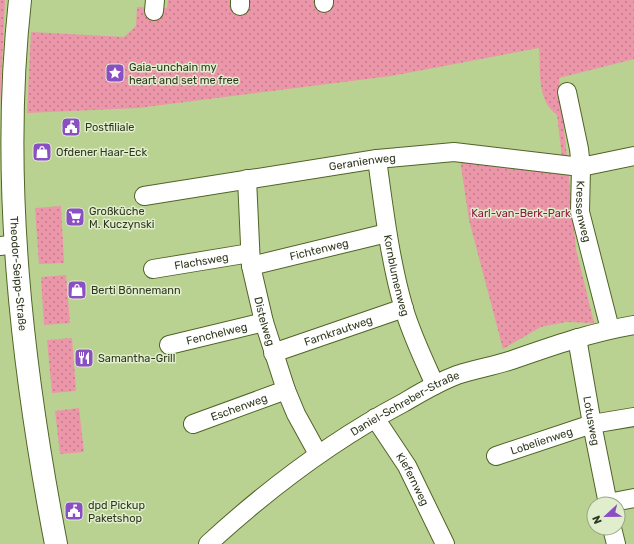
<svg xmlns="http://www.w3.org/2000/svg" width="634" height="544" font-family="Rubik,sans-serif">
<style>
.green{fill:url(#green-dots)}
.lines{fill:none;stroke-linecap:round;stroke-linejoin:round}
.minor-casing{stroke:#506426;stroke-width:20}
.tertiary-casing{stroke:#506426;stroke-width:24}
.minor{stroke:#fff;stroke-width:18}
.tertiary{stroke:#fff;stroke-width:22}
.labels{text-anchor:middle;stroke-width:3;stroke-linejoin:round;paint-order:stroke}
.poi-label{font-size:11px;fill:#2f381e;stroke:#e1eecd;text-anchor:start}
.street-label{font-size:11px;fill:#2f381e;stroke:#e1eecd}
.park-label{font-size:11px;fill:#8f1a45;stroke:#e1eecd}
</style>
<defs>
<pattern id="green-dots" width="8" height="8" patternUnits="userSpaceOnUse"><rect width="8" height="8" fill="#ec96aa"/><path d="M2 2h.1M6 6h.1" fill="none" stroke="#c07b8a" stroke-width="1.8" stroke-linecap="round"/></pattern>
</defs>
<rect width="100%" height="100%" fill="#bad291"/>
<g class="green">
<polygon points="0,0 5,0 0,107"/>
<path d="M168,0H634V59L559,78L576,249L594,323L566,322L541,327L503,349L469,220L459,153L563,166L557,115C536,99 541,72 539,48L391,76L138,108L27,113L31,32L124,37L136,26L137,7L167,8Z"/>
<polygon points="61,206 64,263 39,264 35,208"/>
<polygon points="66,275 70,323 44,325 41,277"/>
<polygon points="72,338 76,391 52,393 47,340"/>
<polygon points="79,408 84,452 60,454 55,411"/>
</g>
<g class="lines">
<g class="minor-casing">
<g id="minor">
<polyline points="240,0 240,6"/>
<polyline points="324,0 324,3"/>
<polyline points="154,11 155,0"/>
<path id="s1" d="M567,92L579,149L581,167L580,212L610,329"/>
<path id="s2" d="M377,159C384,210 390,261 404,309C412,336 424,360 435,385"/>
<path id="s3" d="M247,179L251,266L264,322L286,390L296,414L318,454"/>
<path id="s4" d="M144,196L377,159L454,152L581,167L634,156"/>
<polyline points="0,246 17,244"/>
<path id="s5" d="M251,266L387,233"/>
<path id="s6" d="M153,269L250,253"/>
<path id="s7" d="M577,338L592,424L608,504"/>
<path id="s8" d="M169,345L264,322"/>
<path id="s9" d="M273,353L404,308"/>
<path id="s10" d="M375,418L407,466L445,544"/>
<path id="s11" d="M193,424L286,390"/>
<path id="s12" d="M496,456L592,424L634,417"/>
<polyline points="608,503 634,498"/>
<polyline points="612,528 616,544"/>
<path id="s13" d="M208,544C268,489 331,441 403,403C420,393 438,382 457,375C475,369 494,366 512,360C552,346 592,332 634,325"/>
</g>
</g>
<g class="tertiary-casing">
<g id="tertiary">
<path id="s14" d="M20,0C0,179 22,368 56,544"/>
</g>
</g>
<use href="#minor" class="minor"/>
<use href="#tertiary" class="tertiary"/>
</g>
<defs>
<g id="sight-square" transform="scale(1)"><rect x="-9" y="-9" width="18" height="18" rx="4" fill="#8b4fc5" stroke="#e1eecd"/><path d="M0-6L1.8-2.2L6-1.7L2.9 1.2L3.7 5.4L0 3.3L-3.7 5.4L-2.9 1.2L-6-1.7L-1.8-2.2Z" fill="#fff"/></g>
<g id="civic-square" transform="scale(1)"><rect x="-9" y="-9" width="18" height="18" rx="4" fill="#8b4fc5" stroke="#e1eecd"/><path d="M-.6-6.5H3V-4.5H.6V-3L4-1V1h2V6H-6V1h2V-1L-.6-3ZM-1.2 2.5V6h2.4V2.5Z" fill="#fff"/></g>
<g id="shop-square" transform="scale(1)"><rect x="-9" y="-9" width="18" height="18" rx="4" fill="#8b4fc5" stroke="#e1eecd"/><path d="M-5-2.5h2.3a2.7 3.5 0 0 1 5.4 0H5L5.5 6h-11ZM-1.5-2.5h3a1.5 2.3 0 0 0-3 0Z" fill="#fff"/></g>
<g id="supermarket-square" transform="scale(1)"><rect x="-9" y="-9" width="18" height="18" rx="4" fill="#8b4fc5" stroke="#e1eecd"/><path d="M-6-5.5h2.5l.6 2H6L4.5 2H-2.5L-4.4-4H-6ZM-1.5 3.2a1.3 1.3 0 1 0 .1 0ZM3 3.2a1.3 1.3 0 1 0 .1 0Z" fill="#fff"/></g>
<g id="restaurant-square" transform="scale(1)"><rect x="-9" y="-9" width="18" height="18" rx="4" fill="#8b4fc5" stroke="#e1eecd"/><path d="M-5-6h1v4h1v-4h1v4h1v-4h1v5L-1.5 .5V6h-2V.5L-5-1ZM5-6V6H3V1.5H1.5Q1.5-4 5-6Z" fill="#fff"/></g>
</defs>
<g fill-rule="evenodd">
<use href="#sight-square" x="115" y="73"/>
<use href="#civic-square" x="71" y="127"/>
<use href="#shop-square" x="42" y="152"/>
<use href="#supermarket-square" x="75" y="217"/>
<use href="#shop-square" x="77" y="290"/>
<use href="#restaurant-square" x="84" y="358"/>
<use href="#civic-square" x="74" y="511"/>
</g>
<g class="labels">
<g class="poi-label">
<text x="129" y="71">Gaia-unchain my<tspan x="129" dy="13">heart and set me free</tspan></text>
<text x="85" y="131">Postfiliale</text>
<text x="56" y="156">Ofdener Haar-Eck</text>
<text x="89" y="215">Großküche<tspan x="89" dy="13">M. Kuczynski</tspan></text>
<text x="91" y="294">Berti Bönnemann</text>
<text x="98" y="362">Samantha-Grill</text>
<text x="88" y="509">dpd Pickup<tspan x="88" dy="13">Paketshop</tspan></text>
</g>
<g class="street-label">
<text dy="4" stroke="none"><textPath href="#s4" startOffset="221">Geranienweg</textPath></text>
<text dy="4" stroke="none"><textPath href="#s1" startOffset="121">Kressenweg</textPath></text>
<text dy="4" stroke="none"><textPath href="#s5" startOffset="70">Fichtenweg</textPath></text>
<text dy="4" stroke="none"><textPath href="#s6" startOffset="49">Flachsweg</textPath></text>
<text dy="4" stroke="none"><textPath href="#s14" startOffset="274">Theodor-Seipp-Straße</textPath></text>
<text dy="4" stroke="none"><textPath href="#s2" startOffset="118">Kornblumenweg</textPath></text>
<text dy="4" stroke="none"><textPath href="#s3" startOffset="144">Distelweg</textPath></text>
<text dy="4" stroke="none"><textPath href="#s9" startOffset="69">Farnkrautweg</textPath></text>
<text dy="4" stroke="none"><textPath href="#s8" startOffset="49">Fenchelweg</textPath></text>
<text dy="4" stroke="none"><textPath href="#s13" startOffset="243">Daniel-Schreber-Straße</textPath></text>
<text dy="4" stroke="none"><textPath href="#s11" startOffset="49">Eschenweg</textPath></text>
<text dy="4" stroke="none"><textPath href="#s7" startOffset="84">Lotusweg</textPath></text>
<text dy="4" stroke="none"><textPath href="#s12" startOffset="48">Lobelienweg</textPath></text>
<text dy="4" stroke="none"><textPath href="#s10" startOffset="72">Kiefernweg</textPath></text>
</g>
<g class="park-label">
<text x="521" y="217">Karl-van-Berk-Park</text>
</g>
</g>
<g transform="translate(606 516) rotate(248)"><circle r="19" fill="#e1eecd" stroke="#9aa587"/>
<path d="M0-3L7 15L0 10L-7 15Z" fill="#8b4fc5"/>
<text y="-6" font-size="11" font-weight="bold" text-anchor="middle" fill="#2f381e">N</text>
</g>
</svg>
